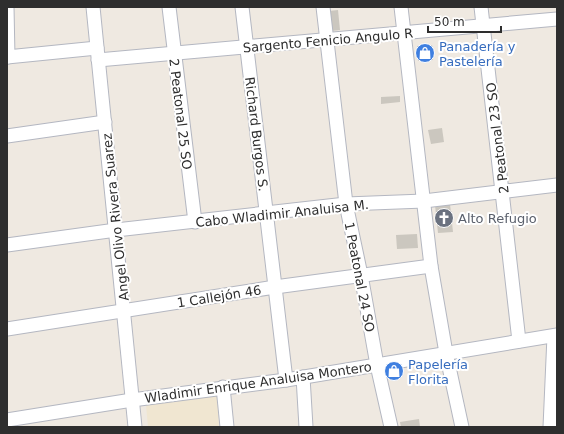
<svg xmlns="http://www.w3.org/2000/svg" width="564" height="434" font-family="'DejaVu Sans',sans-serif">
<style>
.education{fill:#f0e6d1}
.building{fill:#cbc7bf}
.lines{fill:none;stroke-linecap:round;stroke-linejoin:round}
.minor-casing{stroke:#b4b7c1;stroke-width:15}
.minor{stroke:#fff;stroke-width:13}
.labels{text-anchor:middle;stroke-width:4;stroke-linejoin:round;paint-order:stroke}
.street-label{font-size:13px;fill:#2e2e2e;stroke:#fff}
.shop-label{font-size:13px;fill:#366cbe;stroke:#fff;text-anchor:start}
.worship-label{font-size:13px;fill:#5b616d;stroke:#fff;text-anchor:start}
</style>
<rect width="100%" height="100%" fill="#efe9e1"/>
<polygon class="education" points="217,394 219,427 148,427 146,405"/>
<g class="building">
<polygon points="338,10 340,30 331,31 329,11"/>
<polygon points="432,45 433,60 418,61 417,46"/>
<polygon points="400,96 400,102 381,104 381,97"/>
<polygon points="442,128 444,142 431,144 428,130"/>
<polygon points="450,204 453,232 438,233 435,205"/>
<polygon points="417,234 418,248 397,249 396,235"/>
<polygon points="399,364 401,375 389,378 387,367"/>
<polygon points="419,419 420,427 401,427 400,422"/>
</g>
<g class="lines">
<g class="minor-casing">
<g id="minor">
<polyline points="7,7 8,57"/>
<polyline points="93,7 135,427"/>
<polyline points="169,7 195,222"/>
<polyline points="242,7 286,380"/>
<polyline points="323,7 346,204 361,275 377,365 391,427"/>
<polyline points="401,7 431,266 446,353 462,427"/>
<polyline points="481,7 519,341"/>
<polyline points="7,57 97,48"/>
<polyline points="98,60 557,19"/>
<polyline points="7,136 105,122"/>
<polyline points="7,245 116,230 346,204 424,201 557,185"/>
<polyline points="7,329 275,287 431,266"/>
<polyline points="303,377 306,427"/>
<polyline points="223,387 227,427"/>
<polyline points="7,420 132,400 286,380 557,335"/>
<polyline points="550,427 554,336"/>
</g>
</g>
<use href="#minor" class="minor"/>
</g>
<defs>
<g id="shop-disc" transform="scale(1)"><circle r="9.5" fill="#3f7fe0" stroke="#fff"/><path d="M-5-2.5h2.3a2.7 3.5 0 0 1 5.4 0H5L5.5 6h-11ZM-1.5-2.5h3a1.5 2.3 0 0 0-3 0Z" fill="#fff"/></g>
<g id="church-disc" transform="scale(1)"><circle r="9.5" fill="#6b7280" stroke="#fff"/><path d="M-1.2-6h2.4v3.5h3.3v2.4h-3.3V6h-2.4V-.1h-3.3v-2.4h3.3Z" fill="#fff"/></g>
</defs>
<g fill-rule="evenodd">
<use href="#shop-disc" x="425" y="53"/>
<use href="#church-disc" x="444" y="218"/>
<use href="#shop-disc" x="394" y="371"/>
</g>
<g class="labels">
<g class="street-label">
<text transform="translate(328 40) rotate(-5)" y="5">Sargento Fenicio Angulo R</text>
<text transform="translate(181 114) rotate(83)" y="5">2 Peatonal 25 SO</text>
<text transform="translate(257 134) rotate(83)" y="5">Richard Burgos S.</text>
<text transform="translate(497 138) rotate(-97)" y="5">2 Peatonal 23 SO</text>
<text transform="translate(282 213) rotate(-6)" y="5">Cabo Wladimir Analuisa M.</text>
<text transform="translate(115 217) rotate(-96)" y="5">Angel Olivo Rivera Suarez</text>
<text transform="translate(360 277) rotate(79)" y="5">1 Peatonal 24 SO</text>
<text transform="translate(219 296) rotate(-9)" y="5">1 Callejón 46</text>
<text transform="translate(258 382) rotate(-8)" y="5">Wladimir Enrique Analuisa Montero</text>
</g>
<g class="shop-label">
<text x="439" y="51">Panadería y<tspan x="439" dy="15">Pastelería</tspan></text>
<text x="408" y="369">Papelería<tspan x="408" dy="15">Florita</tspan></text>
</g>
<g class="worship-label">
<text x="458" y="223">Alto Refugio</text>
</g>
</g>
<rect width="564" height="434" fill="none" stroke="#2e2e2e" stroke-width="16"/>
<path d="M428 26v6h73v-6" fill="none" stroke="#2e2e2e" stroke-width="2"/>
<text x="434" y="26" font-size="12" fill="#2e2e2e" stroke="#ffffff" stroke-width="3" paint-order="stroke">50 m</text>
</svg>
